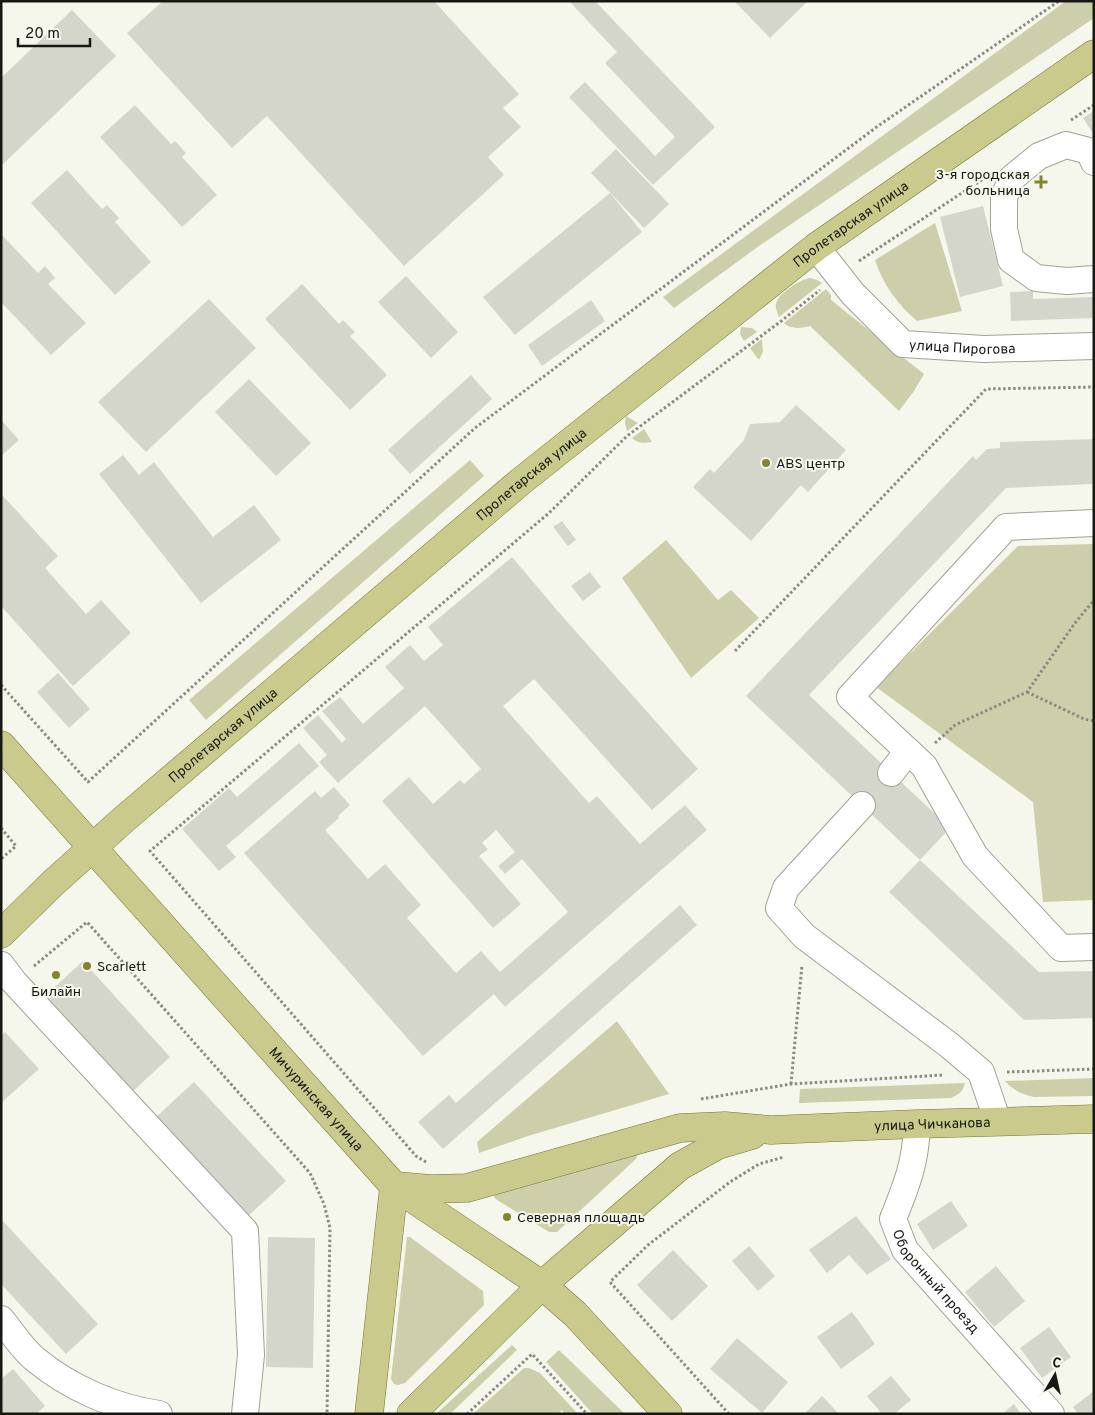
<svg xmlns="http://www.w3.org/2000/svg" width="1095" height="1415" font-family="Overpass,sans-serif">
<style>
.green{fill:#cdcfab}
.building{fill:#d5d6cb}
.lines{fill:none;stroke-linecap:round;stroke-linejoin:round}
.minor-tunnel{stroke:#d5d6cc;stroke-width:26;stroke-dasharray:26 13;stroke-linecap:butt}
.minor-casing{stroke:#a1a197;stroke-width:28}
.major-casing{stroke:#747530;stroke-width:29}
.path{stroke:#898a82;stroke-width:3;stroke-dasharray:2.5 2.5;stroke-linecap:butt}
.minor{stroke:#fff;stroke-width:26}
.major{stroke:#caca8c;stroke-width:28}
.poi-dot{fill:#83842e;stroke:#f6f7ec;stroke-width:2}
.labels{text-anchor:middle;stroke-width:4;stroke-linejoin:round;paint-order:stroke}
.poi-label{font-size:14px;fill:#171814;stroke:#f6f7ec;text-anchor:start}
.street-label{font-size:14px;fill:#171814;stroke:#f6f7ec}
</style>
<rect width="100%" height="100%" fill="#f6f7ec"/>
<g class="green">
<polygon points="1066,1 1094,1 1094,18 759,246 674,308 663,297"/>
<path d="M935,223L962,311L917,321C898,305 882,283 875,260Z"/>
<path d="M810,278L817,280L822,283L779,317C777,312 774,306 777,301C781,292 801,279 810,278Z"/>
<path d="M826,289L831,295V300L924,374L914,391L899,411L810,326C802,328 790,330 784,323Z"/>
<polygon points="741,327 752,328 757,332 744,341 740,334"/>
<polygon points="762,339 763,352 759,360 750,348"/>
<polygon points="626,416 638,423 627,431 625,423"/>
<path d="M644,429L652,442C644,443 638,444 632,438Z"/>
<polygon points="470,460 484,476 206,720 189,700"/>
<polygon points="666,540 718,600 731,590 759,618 691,678 622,578"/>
<polygon points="1094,544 1094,900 1043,902 1033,802 876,687 1018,546"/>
<polygon points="617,1021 669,1094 528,1136 479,1153 477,1142"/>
<path d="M1094,1078V1096L1034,1097C1022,1094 1013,1090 1005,1081Z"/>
<path d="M965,1083C963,1092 959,1094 951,1098L799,1103L800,1089Z"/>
<polygon points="635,1154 637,1156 636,1159 557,1232 549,1232 497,1200 494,1197 495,1195"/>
<polygon points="407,1237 410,1237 483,1291 484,1305 405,1383 398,1385 394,1384 391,1379"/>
<polygon points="512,1345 517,1350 450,1414 436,1414"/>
<polygon points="559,1350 625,1414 593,1414 546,1362"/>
<polygon points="524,1368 529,1368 540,1373 578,1414 565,1414 562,1410 558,1414 473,1414"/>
</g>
<g class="building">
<polygon points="163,1 434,1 519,94 503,108 521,127 488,157 504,175 404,266 267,116 232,148 127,33"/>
<polygon points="569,1 595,1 715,127 653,185 569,97 585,82 655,156 675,137 605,63 617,52"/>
<polygon points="734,1 808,1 770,38"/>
<polygon points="72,10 116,56 1,166 1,78"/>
<polygon points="135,105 171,144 175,141 186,153 182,157 217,195 182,227 100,137"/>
<polygon points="1094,111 1094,135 1083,118"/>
<polygon points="616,149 669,204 644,228 591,173"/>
<polygon points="67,170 102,209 107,205 119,218 115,222 151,262 115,295 31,203"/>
<polygon points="610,193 642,232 515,335 483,297"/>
<polygon points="983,206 1003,286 960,297 940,217"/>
<polygon points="1,234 38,273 45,266 55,278 48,284 86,323 51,355 1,302"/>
<polygon points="406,276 458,332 431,358 378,302"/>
<polygon points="302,284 339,324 343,320 355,332 350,336 387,375 350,410 265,319"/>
<polygon points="1033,291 1033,299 1094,297 1094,318 1011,321 1010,292"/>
<polygon points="209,299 256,348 146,452 98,402"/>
<polygon points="591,300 605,321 542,366 528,345"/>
<polygon points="471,375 492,399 410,474 388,450"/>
<polygon points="249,379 311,443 276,476 215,412"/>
<polygon points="796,405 846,450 808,492 801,485 751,541 693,487 710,469 714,473 744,440 750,424 780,422"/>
<polygon points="1,420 19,440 1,456"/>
<polygon points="1094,439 1094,484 1006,488 809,695 950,828 920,860 1039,972 1094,971 1094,1018 1024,1020 889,892 920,860 746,696 973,456 976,460 987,449 1000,448 1000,442"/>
<polygon points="123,455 139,475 154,462 213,537 254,505 281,540 201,603 99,474"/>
<polygon points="3,496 58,556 45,568 86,614 101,600 131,633 73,686 1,606 1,497"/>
<polygon points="562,521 576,540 568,546 553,527"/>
<polygon points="512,557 562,616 698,769 652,810 534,679 503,706 589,803 597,796 640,844 685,805 707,830 505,1007 494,994 423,1056 244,853 315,791 321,798 334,787 350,805 338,816 339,818 325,830 368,879 385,864 421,905 407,918 456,973 481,951 500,972 568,912 522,859 505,874 498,866 515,852 496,830 482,843 488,849 479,856 521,904 493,928 382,801 409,777 433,804 460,780 464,784 481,769 425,706 338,783 319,762 327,755 303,728 318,715 342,743 346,739 322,711 340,697 363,724 404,688 385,667 410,645 424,661 443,645 428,627"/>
<polygon points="590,572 601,587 583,601 571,586"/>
<polygon points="58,673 90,709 69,728 37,692"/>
<polygon points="299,743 319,766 226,846 236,857 219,871 182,829 229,788 237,797"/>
<polygon points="680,905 697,925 443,1149 418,1122 449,1095 456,1103"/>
<polygon points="83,961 170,1057 133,1091 45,996"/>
<polygon points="5,1032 39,1069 1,1103 1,1036"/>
<polygon points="194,1082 286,1181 247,1217 156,1117"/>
<polygon points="951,1201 968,1226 933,1250 917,1224"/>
<polygon points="856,1216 891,1259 867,1275 849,1255 827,1273 809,1250"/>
<polygon points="1,1219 98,1324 66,1354 1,1284"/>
<polygon points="268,1237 315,1238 313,1368 266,1367"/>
<polygon points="749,1246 775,1276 758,1291 732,1261"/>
<polygon points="673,1250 708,1286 672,1321 637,1285"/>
<polygon points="996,1266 1025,1301 994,1327 965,1292"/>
<polygon points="852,1312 875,1344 841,1369 817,1337"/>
<polygon points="1049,1327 1071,1357 1042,1378 1020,1348"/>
<polygon points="737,1338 788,1382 762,1413 710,1369"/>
<polygon points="13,1369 45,1406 36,1414 1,1414 1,1379"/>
<polygon points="891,1376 911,1400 894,1414 882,1414 867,1396"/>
<polygon points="1094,1391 1094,1414 1078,1414 1073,1407"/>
<polygon points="822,1396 839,1414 804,1414"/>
<polygon points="1014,1404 1021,1414 1002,1414"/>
</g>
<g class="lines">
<polyline class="minor-tunnel" points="862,805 891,773"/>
<g class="minor-casing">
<g id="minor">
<polyline points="1094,162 1089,151 1066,145 1039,156 1012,178 1004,197 1004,229 1011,260 1036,278 1067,281 1094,279"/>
<path id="s1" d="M816,247L853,294L903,344L984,349L1094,346"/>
<polyline points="1094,523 1006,527 850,697 924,766 975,856 1061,948 1094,947"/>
<polyline points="891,773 908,751"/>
<polyline points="862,805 786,888 779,908 804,936 949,1045 981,1072 998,1122"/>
<polyline points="1,965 14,982 245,1231 251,1355 245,1414"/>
<path id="s2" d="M917,1124C916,1162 907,1184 893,1219L905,1250L1051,1414"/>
<path d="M1,1319C12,1332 23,1350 36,1360C70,1388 116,1408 159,1414"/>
</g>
</g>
<g class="major-casing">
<g id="major">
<path id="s3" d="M1,745L394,1186L542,1285L575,1314L668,1414"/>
<path id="s4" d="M1,934L52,884L123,820L520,482L816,247L1094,54"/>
<path id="s5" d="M396,1186L431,1189L467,1188L680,1128L725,1126L771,1130L917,1124L1094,1119"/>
<polyline points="369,1414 394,1186"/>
<polyline points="411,1414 542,1285 680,1166 718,1145 752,1135"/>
</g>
</g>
<g class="path">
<polyline points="1071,120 1094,105"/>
<polyline points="859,261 983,179"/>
<polyline points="735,651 986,389 1094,387"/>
<polyline points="1,685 88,782 475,428 878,126 1059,1"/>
<polyline points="1027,692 1084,719 1094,721"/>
<polyline points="935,743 955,725 1027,692 1075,623 1094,600"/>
<polyline points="1,828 16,846 1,859"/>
<polyline points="34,966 87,922 310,1173 324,1204 330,1228 327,1414"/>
<polyline points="1007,1072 1094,1069"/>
<polyline points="791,1084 802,965"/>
<polyline points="701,1099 791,1084 943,1075"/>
<polyline points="426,1162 416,1156 150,851 549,513 627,436 780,322 820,290"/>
<polyline points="467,1414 532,1354 587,1414"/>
<polyline points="729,1414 610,1282 648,1245 730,1182 759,1164 784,1157"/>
</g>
<use href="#minor" class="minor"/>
<use href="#major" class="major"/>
</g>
<g class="poi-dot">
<path d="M1038.5 174.5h5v5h5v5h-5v5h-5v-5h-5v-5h5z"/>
<circle cx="766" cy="463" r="5"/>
<circle cx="87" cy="966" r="5"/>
<circle cx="56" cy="975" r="5"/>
<circle cx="507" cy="1217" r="5"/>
</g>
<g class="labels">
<g class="poi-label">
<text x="1030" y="179" text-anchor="end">3-я городская<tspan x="1030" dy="16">больница</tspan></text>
<text x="776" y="468">ABS центр</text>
<text x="97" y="971">Scarlett</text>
<text x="56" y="996" text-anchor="middle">Билайн</text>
<text x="517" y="1222">Северная площадь</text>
</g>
<g class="street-label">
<text dy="5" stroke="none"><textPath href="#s4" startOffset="1108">Пролетарская улица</textPath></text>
<text dy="5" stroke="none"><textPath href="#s1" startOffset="190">улица Пирогова</textPath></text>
<text dy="5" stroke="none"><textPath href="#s4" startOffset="702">Пролетарская улица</textPath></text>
<text dy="5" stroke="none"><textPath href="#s4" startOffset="298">Пролетарская улица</textPath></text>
<text dy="5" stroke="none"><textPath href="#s3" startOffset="474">Мичуринская улица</textPath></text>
<text dy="5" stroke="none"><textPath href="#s5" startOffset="545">улица Чичканова</textPath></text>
<text dy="5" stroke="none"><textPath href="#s2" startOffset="175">Оборонный проезд</textPath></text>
</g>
</g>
<rect width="1095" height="1415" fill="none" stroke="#171814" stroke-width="5"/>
<g transform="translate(1055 1375) rotate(9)" stroke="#f6f7ec" stroke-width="4" paint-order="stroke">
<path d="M0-4L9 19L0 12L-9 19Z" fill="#171814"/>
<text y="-8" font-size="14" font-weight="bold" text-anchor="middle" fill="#171814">С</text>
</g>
<path d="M18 38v8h72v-8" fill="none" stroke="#171814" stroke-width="2.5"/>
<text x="25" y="38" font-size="15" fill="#171814" stroke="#f6f7ec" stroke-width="4" paint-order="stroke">20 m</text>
</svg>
